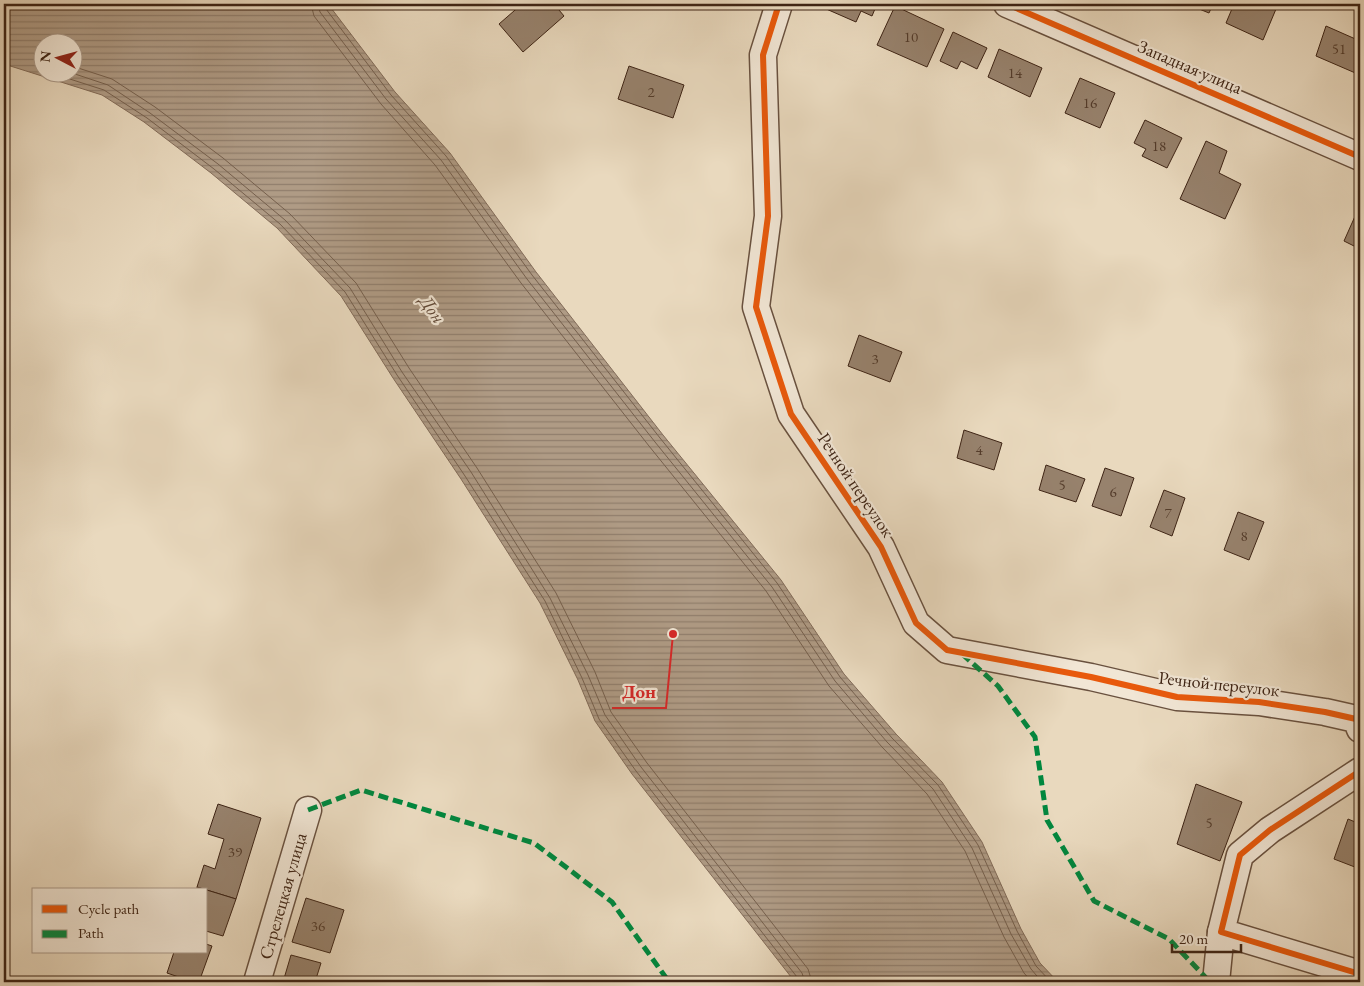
<svg xmlns="http://www.w3.org/2000/svg" width="1364" height="986" font-family="'EB Garamond',serif">
<style>
.water{fill:url(#water-rules);stroke:#826b58;fill-rule:evenodd}
.lines{fill:none;stroke-linecap:round;stroke-linejoin:round}
.shore{stroke:#76604d;stroke-width:1}
.building{fill:#97826d;stroke:#3e2415}
.street-casing{stroke:#69513f;stroke-width:29}
.street{stroke:#f1e6d5;stroke-width:26}
.quiet{stroke:#00873e;stroke-width:5;stroke-dasharray:10 5;stroke-linecap:butt}
.cycleway-casing{stroke:#f1e6d5;stroke-width:9}
.cycleway{stroke:#e8590c;stroke-width:6}
.labels{text-anchor:middle;stroke-width:4.5;stroke-linejoin:round;paint-order:stroke}
.number-label{font-size:15px;fill:#543c2b}
.street-label{font-size:18px;fill:#3e2415;stroke:#f1e6d5}
.water-label{font-size:19px;font-style:italic;fill:#604837;stroke:#f1e6d5}
.leader{fill:none;stroke:#d62828;stroke-width:2}
.callout-dot{fill:#d62828;stroke:#f1e6d5;stroke-width:2}
.callout-label{font-size:19px;text-anchor:middle;font-weight:bold;fill:#d62828;stroke:#f1e6d5;stroke-width:4.5;stroke-linejoin:round;paint-order:stroke}
</style>
<defs>
<pattern id="water-rules" width="6" height="5" patternUnits="userSpaceOnUse" patternTransform="scale(1.25)"><rect width="6" height="5" fill="#af9b85"/><path d="M0 2.5h6" fill="none" stroke="#907e6c"/></pattern>
</defs>
<rect width="100%" height="100%" fill="#e9d9be"/>
<filter id="stains"><feTurbulence type="fractalNoise" baseFrequency=".004" numOctaves="4"/><feColorMatrix values="0 0 0 0 .2 0 0 0 0 .09 0 0 0 0 .02 0 0 0 .5 -.17"/></filter>
<radialGradient id="worn" r=".72"><stop offset=".6" stop-color="#630" stop-opacity="0"/><stop offset="1" stop-color="#630" stop-opacity=".3"/></radialGradient>
<path class="water" d="M4,4H328L395,92L450,153L536,272L663,435L781,580L844,674L896,734L942,782L982,842L1021,929L1040,963L1058,982H795L632,774L595,721L578,680L540,603L461,479L393,378L341,296L277,228L211,173L144,122L102,95L4,64ZM42,42H72V72H42Z"/>
<g class="lines">
<g class="shore">
<polyline points="311,4 314,16 381,104 435,165 521,283 649,446 766,591 829,686 882,747 927,794 965,851 1004,937 1024,973 1032,982"/>
<polyline points="318,4 320,12 386,99 441,160 527,279 655,442 772,587 835,681 887,742 933,789 972,848 1011,934 1031,969 1042,982"/>
<polyline points="325,4 326,9 391,95 446,156 532,275 660,438 777,583 840,677 892,738 938,785 978,845 1017,931 1036,966 1051,982"/>
<polyline points="72,66 112,79 155,107 223,158 290,214 356,283 409,368 477,468 556,593 595,672 611,712 647,763 808,969 812,982"/>
<polyline points="48,72 104,90 147,118 214,169 280,224 345,292 397,375 465,476 545,601 582,678 599,719 636,771 797,977 798,982"/>
<polyline points="69,72 108,85 150,113 218,164 285,220 350,288 402,372 471,472 550,598 588,675 605,715 641,767 802,973 805,982"/>
</g>
</g>
<g class="building">
<polygon points="522,4 554,4 564,16 523,52 499,24"/>
<polygon points="826,4 877,4 872,16 861,11 856,22 824,8"/>
<polygon points="1187,4 1213,4 1209,13"/>
<polygon points="1234,4 1266,4 1276,9 1263,40 1226,23"/>
<polygon points="895,6 944,29 927,67 877,45"/>
<polygon points="1326,26 1360,41 1360,75 1316,56"/>
<polygon points="953,32 987,48 977,69 961,61 957,69 940,61"/>
<polygon points="999,49 1042,68 1030,97 988,77"/>
<polygon points="629,66 684,85 673,118 618,99"/>
<polygon points="1080,78 1115,93 1100,128 1065,113"/>
<polygon points="1145,120 1182,138 1167,168 1142,156 1146,149 1134,143"/>
<polygon points="1206,141 1227,151 1219,173 1241,184 1225,219 1180,199"/>
<polygon points="1360,205 1360,249 1344,241"/>
<polygon points="859,335 902,352 890,382 848,366"/>
<polygon points="964,430 1002,443 994,470 957,458"/>
<polygon points="1046,465 1085,479 1076,502 1039,490"/>
<polygon points="1105,468 1134,478 1121,516 1092,506"/>
<polygon points="1164,490 1185,498 1172,536 1150,527"/>
<polygon points="1238,512 1264,522 1249,560 1224,550"/>
<polygon points="1196,784 1242,802 1220,861 1177,844"/>
<polygon points="218,804 261,818 236,899 197,887 204,865 215,869 224,839 208,834"/>
<polygon points="1348,819 1360,824 1360,869 1334,859"/>
<polygon points="197,887 236,899 223,936 206,931 206,890 197,890"/>
<polygon points="306,898 344,910 330,953 292,942"/>
<polygon points="206,944 212,946 199,982 193,982 167,973 174,952 206,952"/>
<polygon points="291,955 321,963 315,982 283,982"/>
</g>
<g class="lines">
<g class="street-casing">
<g id="street">
<polyline points="779,4 763,55 768,216 756,307 791,414 881,547 916,623 947,650 1091,677 1177,697 1259,702 1325,712 1356,719 1360,729"/>
<polyline points="1007,4 1360,157"/>
<polyline points="1360,771 1270,830 1240,855 1221,932 1360,974"/>
<polyline points="257,982 308,810"/>
<polyline points="1216,982 1221,932"/>
</g>
</g>
<use href="#street" class="street"/>
<g class="quiet">
<polyline points="962,654 998,686 1035,737 1047,820 1094,901 1169,939 1210,982"/>
<polyline points="308,810 361,790 534,843 612,902 669,982"/>
</g>
<g class="cycleway-casing">
<g id="cycleway">
<polyline points="779,4 763,55 768,216 756,307 791,414 881,547 916,623 947,650 1091,677 1177,697 1259,702 1325,712 1356,719 1360,729"/>
<polyline points="1007,4 1360,157"/>
<polyline points="1360,771 1270,830 1240,855 1221,932 1360,974"/>
</g>
</g>
<use href="#cycleway" class="cycleway"/>
</g>
<g class="labels">
<g class="number-label">
<text x="911" y="42">10</text>
<text x="1339" y="54">51</text>
<text x="1015" y="78">14</text>
<text x="651" y="97">2</text>
<text x="1090" y="108">16</text>
<text x="1159" y="151">18</text>
<text x="875" y="364">3</text>
<text x="979" y="455">4</text>
<text x="1062" y="490">5</text>
<text x="1113" y="497">6</text>
<text x="1168" y="518">7</text>
<text x="1244" y="541">8</text>
<text x="1209" y="828">5</text>
<text x="235" y="857">39</text>
<text x="318" y="931">36</text>
</g>
<g class="street-label">
<text transform="translate(1190 67) rotate(23)" y="6">Западная улица</text>
<text transform="translate(856 485) rotate(56)" y="6">Речной переулок</text>
<text transform="translate(1219 684) rotate(6)" y="6">Речной переулок</text>
<text transform="translate(283 896) rotate(-74)" y="6">Стрелецкая улица</text>
</g>
<g class="water-label">
<text transform="translate(433 309) rotate(54)" y="7">Дон</text>
</g>
</g>
<path class="leader" d="M673 634L666 708H612"/>
<circle class="callout-dot" cx="673" cy="634" r="5"/>
<g class="callout-label">
<text x="639" y="698">Дон</text>
</g>
<rect width="1364" height="986" fill="none" stroke="#e9d9be" stroke-width="20"/>
<rect x="5" y="5" width="1354" height="976" fill="none" stroke="#3e2415" stroke-width="2.5"/>
<rect x="10" y="10" width="1344" height="966" fill="none" stroke="#3e2415"/>
<rect x="32" y="888" width="175" height="65" fill="#f1e6d5" stroke="#a99888"/>
<rect x="42" y="905" width="25" height="8" fill="#e8590c" stroke="#a99888"/>
<text x="78" y="914" font-size="15" fill="#3e2415">Cycle path</text>
<rect x="42" y="930" width="25" height="8" fill="#00873e" stroke="#a99888"/>
<text x="78" y="938" font-size="15" fill="#3e2415">Path</text>
<g transform="translate(58 58) rotate(276)"><circle r="24" fill="#f1e6d5" stroke="#a99888"/>
<path d="M0-4L9 19L0 12L-9 19Z" fill="#8f2418"/>
<text y="-8" font-size="14" font-weight="bold" text-anchor="middle" fill="#3e2415">N</text>
</g>
<path d="M1172 944v8h69v-8" fill="none" stroke="#3e2415" stroke-width="2.5"/>
<text x="1179" y="944" font-size="15" fill="#3e2415" stroke="#f1e6d5" stroke-width="4" paint-order="stroke">20 m</text>
<rect width="100%" height="100%" filter="url(#stains)"/>
<rect width="100%" height="100%" fill="url(#worn)"/>
</svg>
